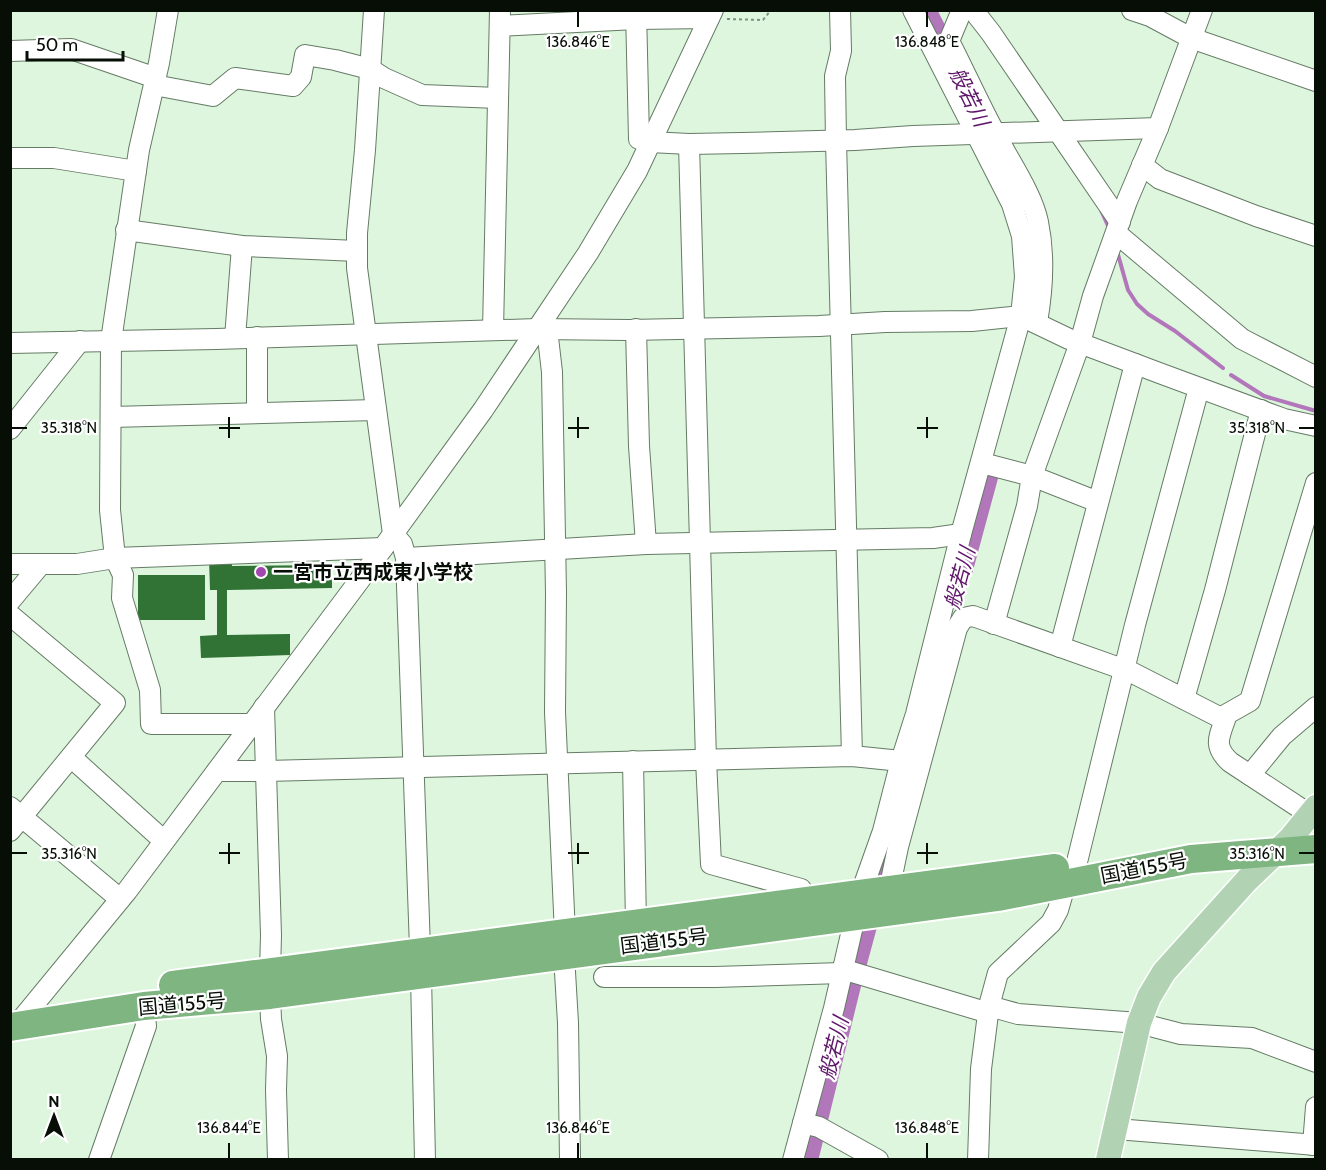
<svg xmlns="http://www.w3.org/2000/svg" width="1326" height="1170" font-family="Cabin,'Noto Sans JP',sans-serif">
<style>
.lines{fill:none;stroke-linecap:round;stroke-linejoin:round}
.stream{stroke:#b277bb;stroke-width:4}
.river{stroke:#b277bb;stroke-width:22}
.building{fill:#307334}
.minor-casing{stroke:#657b65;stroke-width:22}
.major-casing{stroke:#fff;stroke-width:27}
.highway-casing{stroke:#fff;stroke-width:32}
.path{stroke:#7f907e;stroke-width:2;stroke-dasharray:3 3;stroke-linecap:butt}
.minor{stroke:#fff;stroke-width:20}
.major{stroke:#b2d3b3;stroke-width:24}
.highway{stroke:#7fb580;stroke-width:28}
.ticks{fill:none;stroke:#060e06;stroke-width:2}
.poi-dot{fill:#a246b0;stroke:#fff;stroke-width:2}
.labels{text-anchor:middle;stroke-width:4.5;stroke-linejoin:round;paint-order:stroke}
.poi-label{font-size:20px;font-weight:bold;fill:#060e06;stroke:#fff;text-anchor:start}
.street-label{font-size:20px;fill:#060e06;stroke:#fff}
.water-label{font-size:21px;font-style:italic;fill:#5f166a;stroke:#fff}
.ticks-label{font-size:15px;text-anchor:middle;fill:#060e06;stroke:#fff;stroke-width:4.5;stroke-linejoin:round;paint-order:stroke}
</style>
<rect width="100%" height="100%" fill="#def6dd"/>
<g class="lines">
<g class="stream">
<polyline points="1101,210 1109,228"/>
<polyline points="1117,251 1128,290 1137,304 1148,314 1175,331 1223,368"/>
<polyline points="1231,375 1264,396 1316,411"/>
</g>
<g class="river">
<polyline points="925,10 953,65"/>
<polyline points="962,569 987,477"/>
<polyline points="807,1160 851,981 895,819"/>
</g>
</g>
<g class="building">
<polygon points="209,559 232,559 232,566 332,565 332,588 227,590 227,635 290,634 290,655 201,658 200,636 217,635 217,590 210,590"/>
<rect x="138" y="575" width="67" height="45"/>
</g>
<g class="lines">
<g class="minor-casing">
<g id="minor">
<polyline points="168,10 159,63 139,150 111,341 110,510 115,558 123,575 122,598 150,690 151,724 252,724"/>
<polyline points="374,10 365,150 357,233 357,268 393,534 402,544 406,558 421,976 425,1160"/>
<polyline points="636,10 639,139 650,142 689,144 742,143 855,140 913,136 1158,128"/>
<polyline points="840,10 841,51 835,76 836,141 852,756"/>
<path d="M962,10L949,41C965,72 979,104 996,135C1009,161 1032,193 1038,222C1045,256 1043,288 1037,322"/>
<polyline points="973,10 991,33 1120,222"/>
<polyline points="1132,10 1150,16 1191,38 1316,81"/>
<polyline points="500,26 636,19 709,18"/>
<polyline points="10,51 71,49 156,78"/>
<polyline points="154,85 213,96 235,78 293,86 301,77 305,55 335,60 370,69 384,78 422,95 498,98"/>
<polyline points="689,144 706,760 711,864 801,889"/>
<polyline points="10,158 54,158 136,171"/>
<polyline points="1142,165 1160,179 1256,216 1316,236"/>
<polyline points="126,230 242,246 357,251"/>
<polyline points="1116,233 1242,339 1316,377"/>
<polyline points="547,329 552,372 556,593 555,712 565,934"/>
<polyline points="636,329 639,446 646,544"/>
<polyline points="493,330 500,10"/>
<polyline points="257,337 257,413"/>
<polyline points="235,338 242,246"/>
<polyline points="10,343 216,339 537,329 629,330 819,326 885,322 972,321 1021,316 1069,339 1162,374 1284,419 1316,426"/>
<polyline points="111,417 376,410"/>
<polyline points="10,429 80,341"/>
<polyline points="982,463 1032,476 1098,502"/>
<polyline points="406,558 646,544 933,538 961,534"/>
<polyline points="10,564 77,564 115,558 383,548"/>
<polyline points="10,601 41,564"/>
<polyline points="10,615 115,703 10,831"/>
<polyline points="994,624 1027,506 1032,476 1080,343 1093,296 1127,201 1158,128 1202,10"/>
<polyline points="1060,647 1135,364"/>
<polyline points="1184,699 1215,590 1261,410"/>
<polyline points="264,707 271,935 270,973"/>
<polyline points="1220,718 1250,701 1316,483"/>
<polyline points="71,757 164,841"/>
<polyline points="633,761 636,924"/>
<polyline points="217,771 266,771 852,756 901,761 912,764"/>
<polyline points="1250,775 1282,736 1316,707"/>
<polyline points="10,807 120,899"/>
<polyline points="1076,866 1135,625 1199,388"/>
<polyline points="861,893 883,831 901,761 916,714 961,534 1021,316 1025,277 1022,236 1012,204 913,10"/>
<path d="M887,900L898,847L957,628L963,618L973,616L1131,672L1225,720C1218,739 1214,747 1230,762L1309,814"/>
<polyline points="564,955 568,1023 570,1160"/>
<polyline points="842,969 989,1013"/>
<polyline points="604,977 715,977 842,973"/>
<polyline points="270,995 271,1019 277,1056 276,1090 278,1160"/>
<polyline points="989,1006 1018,1014 1139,1023 1181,1034 1252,1038 1316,1062"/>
<polyline points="12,1031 127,891 359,581 483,410 588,253 637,171 713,10"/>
<polyline points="803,1123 819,1127 878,1160"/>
<polyline points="1116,1129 1316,1145"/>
<polyline points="1313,1145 1316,1107"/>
<polyline points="99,1160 146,1026 144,1006"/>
<polyline points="793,1160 834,1008 855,917"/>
<polyline points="978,1160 981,1069 989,1006 998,973 1051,923 1058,910 1062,896 1061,885"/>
</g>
</g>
<g class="major-casing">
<polyline id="major" points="1108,1160 1139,1023 1149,997 1164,972 1247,880 1290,839 1316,807"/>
</g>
<g class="highway-casing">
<g id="highway">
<polyline points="173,985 1055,868"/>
<polyline points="10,1027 144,1006 270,995 998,897 1191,859 1316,849"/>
</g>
</g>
<polyline class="path" points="727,19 763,20 771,10"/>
<use href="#minor" class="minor"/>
<use href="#major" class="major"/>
<use href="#highway" class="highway"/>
</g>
<path class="ticks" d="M578,12V27M927,12V27M229,417V438M578,417V438M927,417V438M12,428H27M219,428H240M568,428H589M917,428H938M1299,428H1314M229,843V864M578,843V864M927,843V864M12,853H27M219,853H240M568,853H589M917,853H938M1299,853H1314M229,1143V1158M578,1143V1158M927,1143V1158"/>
<circle class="poi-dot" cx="261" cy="572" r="6"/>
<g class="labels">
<g class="poi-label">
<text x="273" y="579">一宮市立西成東小学校</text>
</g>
<g class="street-label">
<text transform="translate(1144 868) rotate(-11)" y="7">国道155号</text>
<text transform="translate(664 941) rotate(-7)" y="7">国道155号</text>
<text transform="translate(182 1004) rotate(-5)" y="7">国道155号</text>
</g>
<g class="water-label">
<text transform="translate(969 97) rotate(64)" y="7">般若川</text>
<text transform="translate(960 578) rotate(-75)" y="7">般若川</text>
<text transform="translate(834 1048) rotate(-76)" y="7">般若川</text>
</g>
</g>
<g class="ticks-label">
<text x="578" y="47">136.846°E</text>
<text x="927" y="47">136.848°E</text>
<text x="69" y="433">35.318°N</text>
<text x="1257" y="433">35.318°N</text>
<text x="69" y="859">35.316°N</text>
<text x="1257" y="859">35.316°N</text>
<text x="229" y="1133">136.844°E</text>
<text x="578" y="1133">136.846°E</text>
<text x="927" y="1133">136.848°E</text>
</g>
<rect width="1326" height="1170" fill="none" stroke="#060e06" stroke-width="24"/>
<g transform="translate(54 1116)" stroke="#ffffff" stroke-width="4.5" paint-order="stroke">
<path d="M0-4.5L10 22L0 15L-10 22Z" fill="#060e06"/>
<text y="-9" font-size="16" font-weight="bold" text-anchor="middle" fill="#060e06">N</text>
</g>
<path d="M27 51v9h96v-9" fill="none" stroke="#060e06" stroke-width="3"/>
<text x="36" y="51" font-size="18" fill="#060e06" stroke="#ffffff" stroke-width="4.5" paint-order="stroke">50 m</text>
</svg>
